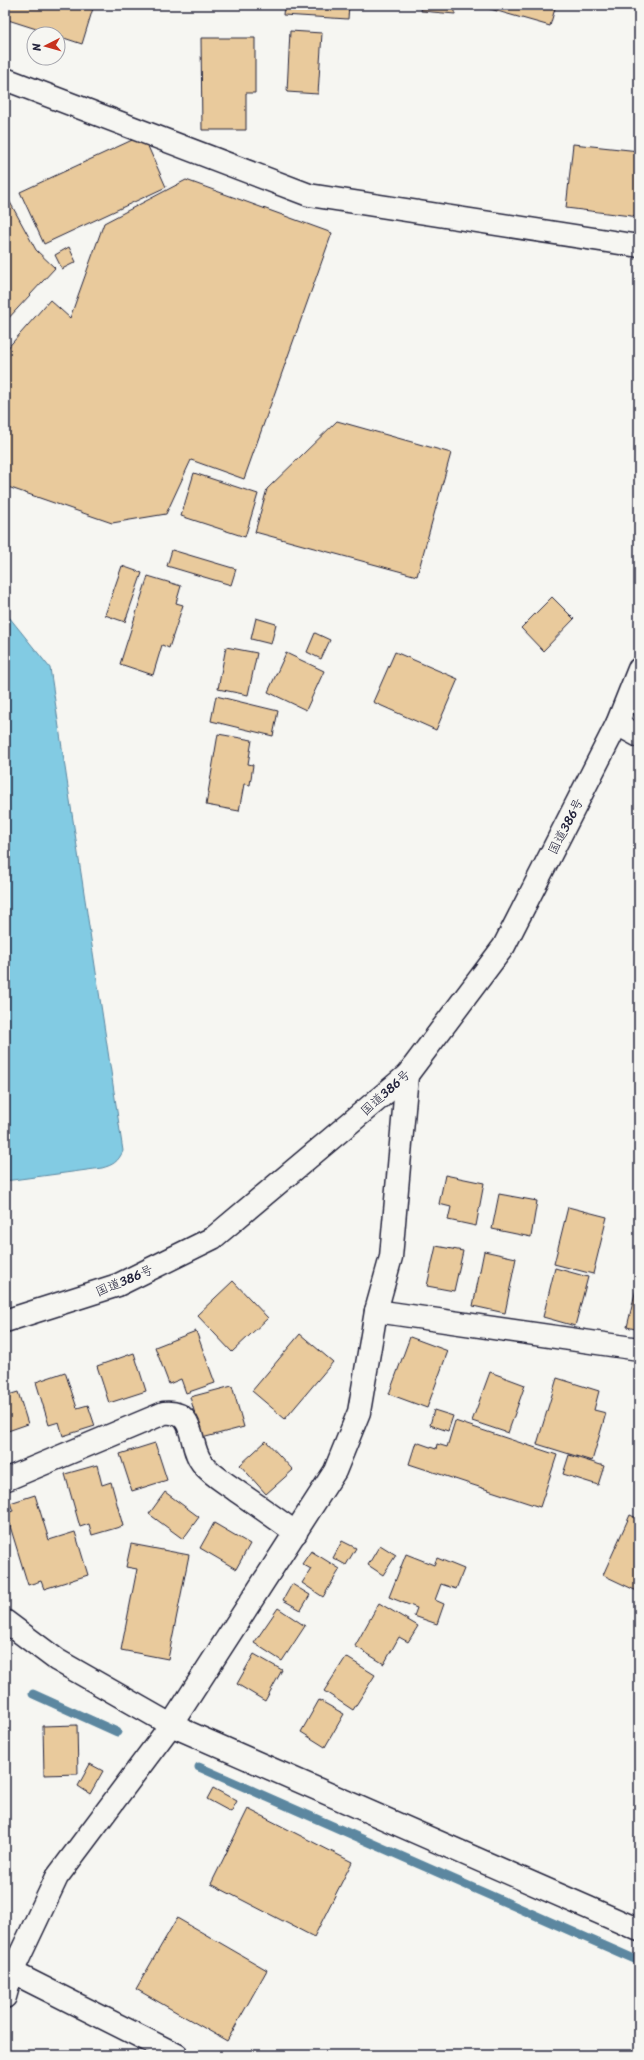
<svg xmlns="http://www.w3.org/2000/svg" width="644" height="2060" font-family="Sriracha,'Klee One',sans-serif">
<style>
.water{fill:#82cbe3;stroke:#5c87a0}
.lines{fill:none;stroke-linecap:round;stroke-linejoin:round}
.stream{stroke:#5c87a0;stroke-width:9}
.building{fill:#e9ca9c;stroke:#22223b}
.minor-casing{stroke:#22223b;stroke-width:25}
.highway-casing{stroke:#22223b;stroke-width:25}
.minor{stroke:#f6f6f2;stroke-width:22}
.highway{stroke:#f6f6f2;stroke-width:22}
.labels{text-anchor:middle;stroke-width:3;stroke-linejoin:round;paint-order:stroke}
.street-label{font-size:13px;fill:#22223b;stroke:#f6f6f2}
</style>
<rect width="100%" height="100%" fill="#f6f6f2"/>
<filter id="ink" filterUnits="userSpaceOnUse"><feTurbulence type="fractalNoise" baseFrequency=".025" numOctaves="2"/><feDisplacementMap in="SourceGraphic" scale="8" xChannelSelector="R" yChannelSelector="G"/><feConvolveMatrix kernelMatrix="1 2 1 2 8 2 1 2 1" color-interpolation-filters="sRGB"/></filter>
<g filter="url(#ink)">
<path class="water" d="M5,612L50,668L123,1151C118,1162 113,1165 102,1168L5,1181Z"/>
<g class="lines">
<g class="stream">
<polyline points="33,1694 117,1732"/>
<polyline points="199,1767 639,1961"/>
</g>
</g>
<g class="building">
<polygon points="5,5 94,5 82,44 58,36 58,34 52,34 5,19"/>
<polygon points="284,5 349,5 348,19 283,15"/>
<polygon points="422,5 455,5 455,14 421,11"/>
<polygon points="476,5 556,5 550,26"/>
<polygon points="290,31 322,33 318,94 287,92"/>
<polygon points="201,38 255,38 255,93 246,93 246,130 202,130"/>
<polygon points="143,135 166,187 44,244 20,192"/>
<polygon points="573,144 639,151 639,217 566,208"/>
<polygon points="186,180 332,233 244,479 191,460 166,514 112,523 5,486 5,351 50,300 70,318 104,223"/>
<polygon points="5,193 36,250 55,268 5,322"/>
<polygon points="69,247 76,262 62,269 55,255"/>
<polygon points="337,421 451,453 417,576 255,532 267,489"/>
<polygon points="194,473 258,494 245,537 181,516"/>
<polygon points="172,550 236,569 231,585 167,566"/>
<polygon points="122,566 142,573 125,622 105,615"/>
<polygon points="148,576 181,586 176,603 183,605 169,648 162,645 153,675 120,664"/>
<polygon points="552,597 574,619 543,651 521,628"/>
<polygon points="256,618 276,624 271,644 251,639"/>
<polygon points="315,633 330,640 321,659 307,652"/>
<polygon points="226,647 257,653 248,695 218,689"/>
<polygon points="395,652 458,679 436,730 373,702"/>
<polygon points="286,653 324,671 306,710 268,692"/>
<polygon points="216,696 278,711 273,736 211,721"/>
<polygon points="218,734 252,740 248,764 253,765 250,785 244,784 239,811 206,805"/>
<polygon points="445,1175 484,1183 476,1226 448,1220 451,1207 439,1204"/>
<polygon points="499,1194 537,1201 531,1237 492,1229"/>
<polygon points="568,1207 607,1217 593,1274 554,1264"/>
<polygon points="436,1246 463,1251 454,1291 427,1286"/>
<polygon points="484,1251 516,1258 505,1313 473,1306"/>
<polygon points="555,1268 588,1277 575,1326 543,1317"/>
<polygon points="233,1281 268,1318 232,1352 197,1315"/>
<polygon points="636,1289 639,1289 639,1330 627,1327"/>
<polygon points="196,1331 215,1383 186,1393 181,1379 169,1384 155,1347"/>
<polygon points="300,1334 333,1362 285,1419 252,1391"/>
<polygon points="410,1337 448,1351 427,1408 389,1394"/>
<polygon points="134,1353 146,1391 109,1403 97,1366"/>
<polygon points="65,1372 77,1408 88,1405 95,1426 63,1436 59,1422 49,1425 36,1382"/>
<polygon points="490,1372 525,1385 508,1433 472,1421"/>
<polygon points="557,1378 599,1391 594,1410 606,1413 592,1461 537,1444"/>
<polygon points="232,1386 244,1427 202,1438 190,1397"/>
<polygon points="18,1392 28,1424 5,1432 5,1396"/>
<polygon points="434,1410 453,1416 448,1431 430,1425"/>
<polygon points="455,1421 557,1455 540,1507 409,1464 416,1442 436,1449 437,1444 447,1447"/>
<polygon points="266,1441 293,1470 266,1494 240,1465"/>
<polygon points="155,1443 167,1480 132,1491 120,1454"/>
<polygon points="569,1455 604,1466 598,1485 563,1474"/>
<polygon points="97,1465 102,1485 111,1482 123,1526 92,1535 89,1524 80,1527 65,1474"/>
<polygon points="165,1492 199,1517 183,1539 149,1514"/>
<polygon points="35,1495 49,1540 75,1532 88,1575 44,1589 41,1581 28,1585 6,1513 13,1511 10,1503"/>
<polygon points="630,1515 639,1519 639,1592 603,1575"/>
<polygon points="214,1523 250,1544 236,1569 200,1548"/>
<polygon points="342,1541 356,1548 346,1565 333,1558"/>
<polygon points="131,1544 189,1555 168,1659 121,1650 137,1569 126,1567"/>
<polygon points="380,1545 396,1555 383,1575 368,1565"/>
<polygon points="311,1551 340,1569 323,1597 302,1583 311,1569 302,1564"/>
<polygon points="406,1554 434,1565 437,1558 464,1569 456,1589 441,1584 435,1600 444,1604 437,1624 414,1616 417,1608 389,1597"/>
<polygon points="292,1584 310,1595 301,1610 283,1600"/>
<polygon points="379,1603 418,1626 408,1642 399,1637 384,1664 355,1646"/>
<polygon points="278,1608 305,1626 282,1661 254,1643"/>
<polygon points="254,1654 282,1670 265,1701 237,1684"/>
<polygon points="346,1657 375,1675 353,1710 324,1691"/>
<polygon points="319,1700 344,1714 325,1747 301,1732"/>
<polygon points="77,1725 78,1774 44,1775 43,1726"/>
<polygon points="90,1764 103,1771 90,1794 78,1786"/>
<polygon points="213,1788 237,1801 231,1812 207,1799"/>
<polygon points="248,1809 352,1862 314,1937 211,1884"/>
<polygon points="177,1918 267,1970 227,2041 136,1989"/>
</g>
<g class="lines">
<g class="minor-casing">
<g id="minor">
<polyline points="5,79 309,195 639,246"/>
<polyline points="617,724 639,736"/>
<polyline points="376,1311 639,1349"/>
<path d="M7,1479L164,1413C198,1410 187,1444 202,1463C211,1475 226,1483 238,1492C257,1505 277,1519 296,1533"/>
<polyline points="5,1621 57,1660 171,1725 639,1930"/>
<polyline points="12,1972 177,2055"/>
<polyline points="5,1997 12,1972 57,1877 171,1725 335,1471 359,1412 376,1311 391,1257 407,1075"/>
</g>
</g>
<g class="highway-casing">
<polyline id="highway" points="5,1321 118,1285 213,1238 407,1075 504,946 617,724 639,669"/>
</g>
<use href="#minor" class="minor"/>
<use href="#highway" class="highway"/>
</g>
</g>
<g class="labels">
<g class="street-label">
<text transform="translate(565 826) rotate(-63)" y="5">国道386号</text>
<text transform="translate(385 1092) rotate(-42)" y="5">国道386号</text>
<text transform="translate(124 1280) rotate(-23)" y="5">国道386号</text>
</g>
</g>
<rect width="644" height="2060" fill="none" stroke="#f6f6f2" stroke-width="20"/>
<rect x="10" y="10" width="624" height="2040" fill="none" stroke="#22223b" stroke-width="1.5" filter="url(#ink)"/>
<g transform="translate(46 46) rotate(264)"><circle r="19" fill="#f6f6f2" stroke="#a1a1a9"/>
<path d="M0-3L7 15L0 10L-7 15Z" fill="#c8321e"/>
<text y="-6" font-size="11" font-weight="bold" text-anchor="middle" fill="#22223b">N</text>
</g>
</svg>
